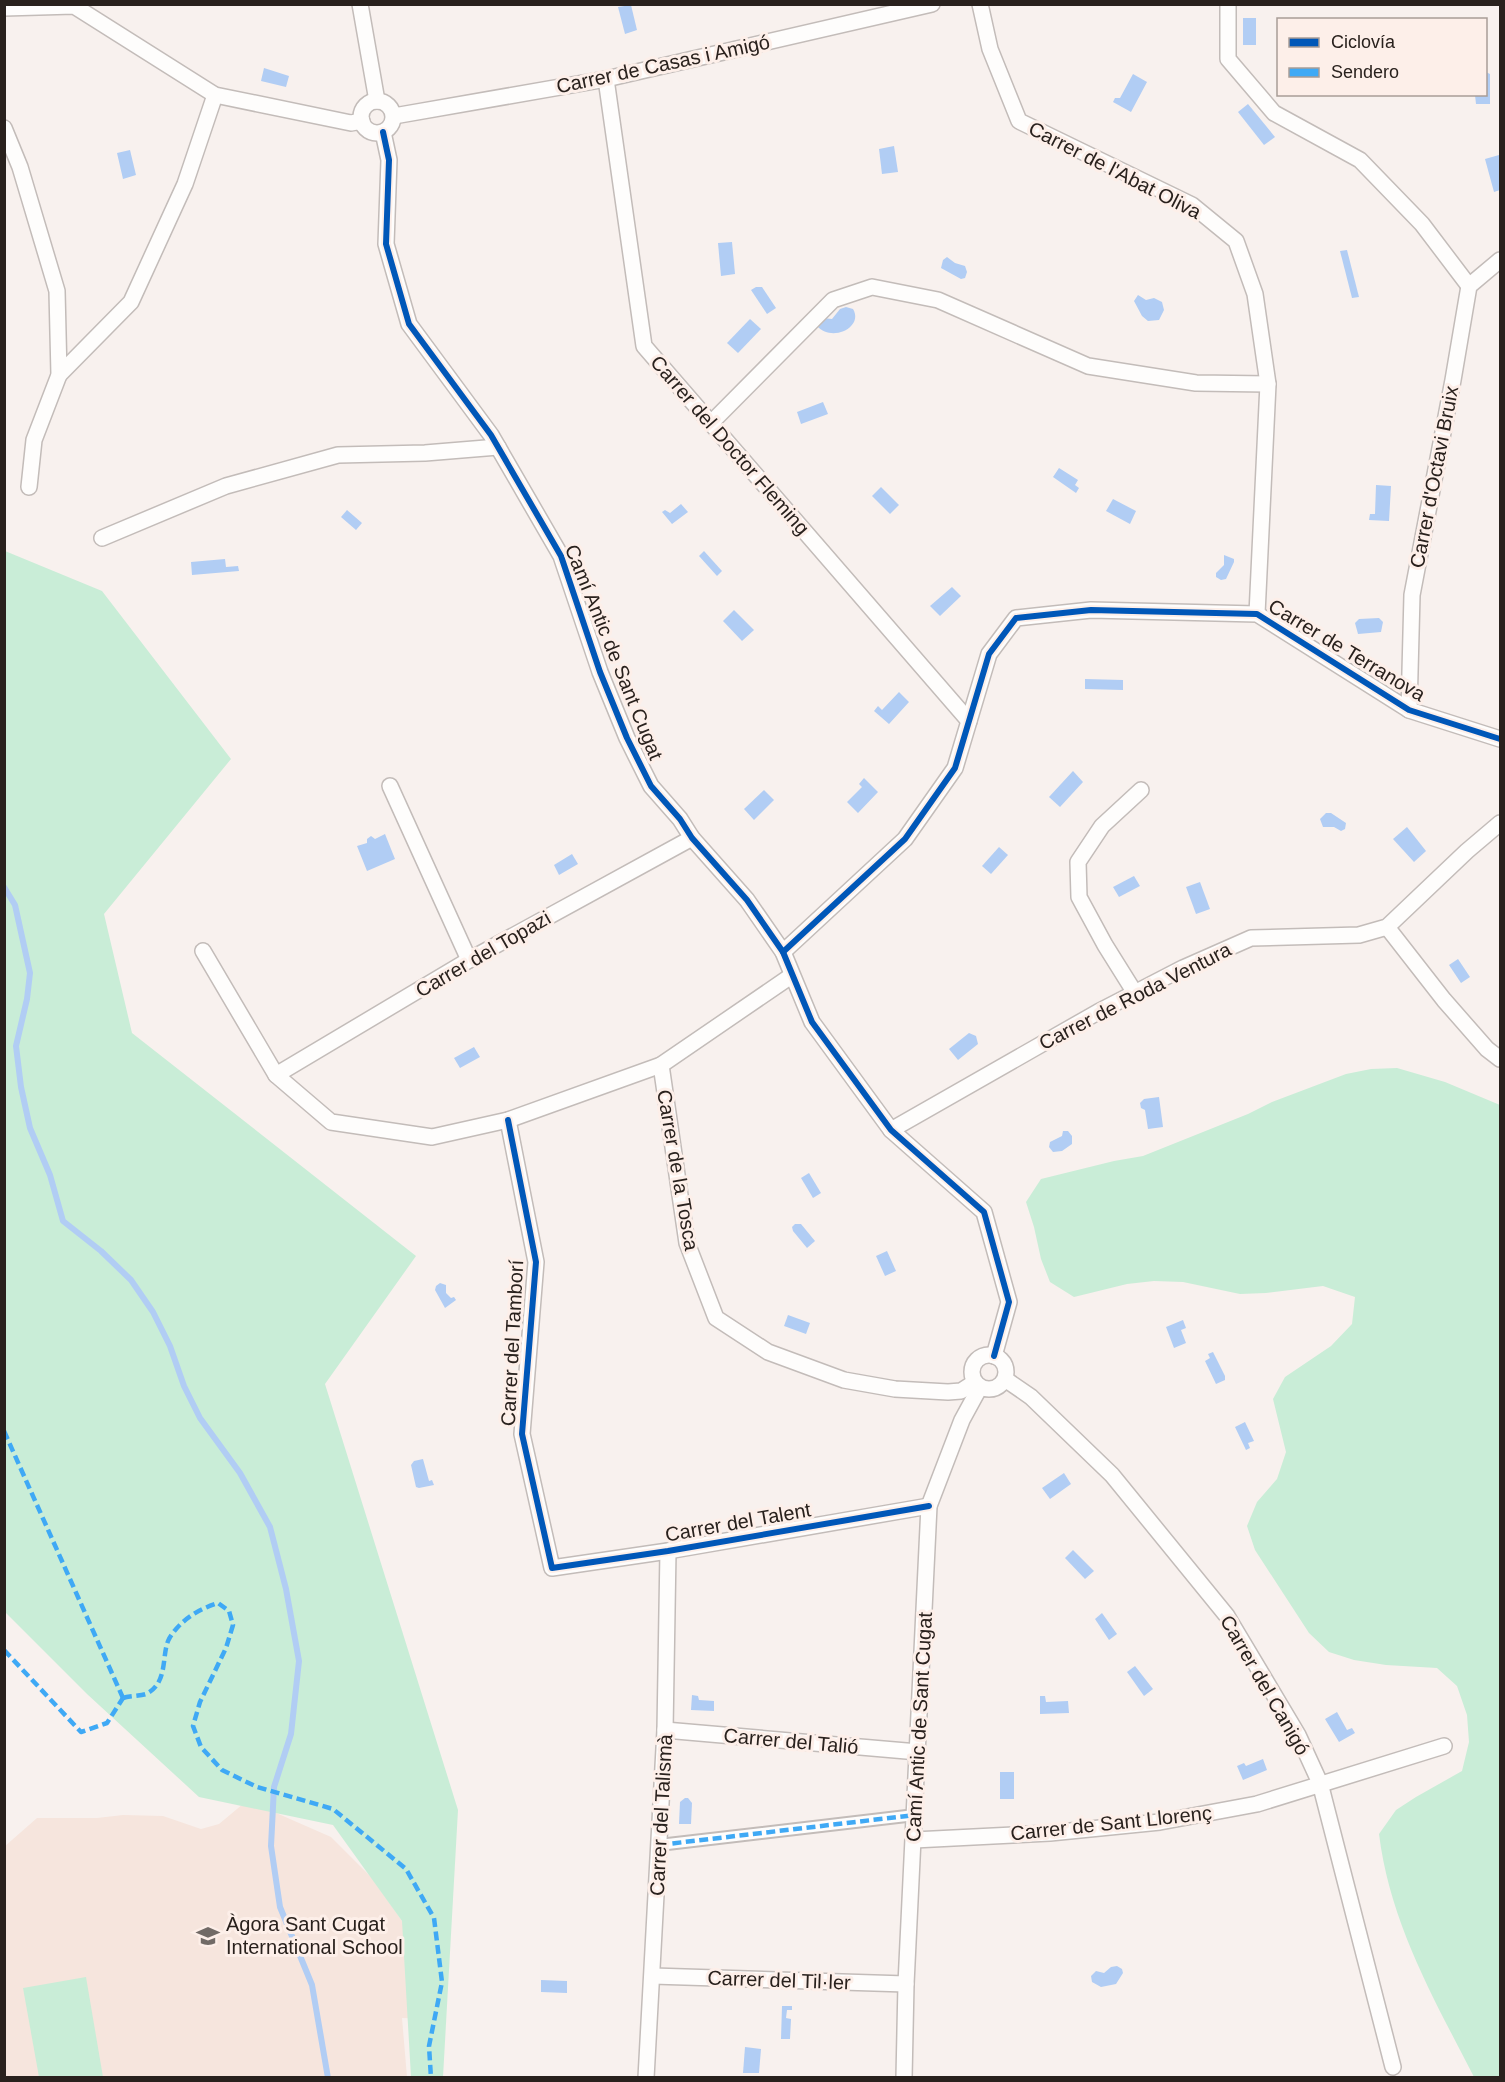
<svg xmlns="http://www.w3.org/2000/svg" width="1505" height="2082" font-family="Arial,sans-serif">
<style>
.built{fill:#f6e5dd}
.green{fill:#c9edd7}
.water{fill:#b1cdf4}
.lines{fill:none;stroke-linecap:round;stroke-linejoin:round}
.stream{stroke:#b1cdf4;stroke-width:6}
.pedestrian-casing{stroke:#c3bcb9;stroke-width:14}
.minor-casing{stroke:#c3bcb9;stroke-width:18}
.pedestrian{stroke:#fefdfc;stroke-width:10}
.minor{stroke:#fefdfc;stroke-width:15}
.quiet{stroke:#3fa9f5;stroke-width:4.5;stroke-dasharray:9 4.5;stroke-linecap:butt}
.cycleway-casing{stroke:#fdefe9;stroke-width:10}
.cycleway{stroke:#0057b8;stroke-width:6}
.labels{text-anchor:middle;stroke-width:6;stroke-linejoin:round;paint-order:stroke}
.street-label{font-size:20px;fill:#29211d;stroke:#fdefe9}
.poi-label{font-size:20px;fill:#29211d;stroke:#fdefe9;text-anchor:start}
</style>
<rect width="100%" height="100%" fill="#f8f1ee"/>
<polygon class="built" points="243,1804 274,1812 331,1837 372,1878 402,1921 428,2019 402,2018 407,2077 5,2077 4,1847 37,1818 97,1818 123,1815 163,1816 201,1829 219,1824"/>
<g class="green">
<polygon points="5,551 102,591 231,759 104,914 132,1033 416,1256 325,1384 458,1810 443,2077 411,2077 402,1921 333,1825 199,1797 87,1694 5,1612"/>
<path d="M1397,1068L1445,1082L1500,1105V2077H1474C1434,1999 1390,1923 1379,1834L1396,1810L1416,1797L1462,1771L1469,1742L1467,1715L1457,1686L1437,1668L1386,1665L1354,1660L1329,1652L1309,1633L1255,1550L1247,1526L1257,1502L1277,1479L1286,1452L1273,1399L1285,1377L1331,1346L1352,1324L1355,1297L1323,1286L1266,1293L1240,1294L1183,1282L1154,1281L1127,1284L1074,1297L1050,1282L1041,1259L1034,1227L1026,1202L1041,1179L1114,1161L1143,1156L1248,1114L1272,1102L1346,1074L1371,1069Z"/>
<polygon points="86,1977 103,2077 39,2077 23,1988"/>
</g>
<g class="water">
<polygon points="631,5 637,30 625,34 618,7"/>
<rect x="1243" y="18" width="13" height="27"/>
<polygon points="264,68 289,76 286,87 261,81"/>
<polygon points="1486,72 1490,74 1490,104 1476,104 1475,95 1486,94"/>
<polygon points="1133,74 1147,82 1131,112 1113,102 1115,98 1120,98"/>
<polygon points="1248,104 1275,137 1264,145 1238,112"/>
<polygon points="894,146 898,172 882,174 879,149"/>
<polygon points="130,150 136,175 123,179 117,153"/>
<polygon points="1499,155 1500,190 1494,192 1485,159"/>
<polygon points="732,242 735,274 721,276 718,243"/>
<polygon points="1347,250 1359,297 1352,298 1340,251"/>
<polygon points="947,257 955,263 965,266 967,272 965,278 961,279 941,268 943,260"/>
<polygon points="756,287 762,287 776,308 767,314 751,290"/>
<polygon points="1138,295 1146,300 1154,298 1162,302 1164,310 1159,320 1148,321 1142,316 1134,301"/>
<path d="M846,307L853,309C864,327 832,343 817,326L823,318L832,319L840,309Z"/>
<polygon points="750,319 761,329 738,353 727,343"/>
<polygon points="823,402 828,414 801,424 797,412"/>
<polygon points="1059,468 1078,480 1075,485 1079,488 1076,493 1053,477"/>
<polygon points="1376,485 1391,486 1389,521 1369,520 1370,514 1375,514"/>
<polygon points="881,487 899,505 890,514 872,496"/>
<polygon points="1113,499 1136,511 1130,524 1106,511"/>
<polygon points="681,504 688,512 672,524 662,512 665,510 670,513"/>
<polygon points="347,510 362,523 356,530 341,517"/>
<polygon points="704,551 722,571 717,576 699,556"/>
<polygon points="1224,555 1234,559 1234,562 1226,579 1221,580 1216,577 1216,573 1224,565"/>
<polygon points="225,559 226,567 238,566 239,571 192,575 191,562"/>
<polygon points="952,587 961,596 940,616 930,606"/>
<polygon points="734,610 754,630 742,641 723,621"/>
<polygon points="1379,618 1383,622 1381,632 1358,634 1355,623 1359,619"/>
<polygon points="1085,679 1123,680 1123,690 1085,689"/>
<polygon points="899,692 909,702 889,724 874,711 878,706 882,710"/>
<polygon points="1073,771 1083,782 1060,807 1049,797"/>
<polygon points="864,778 878,792 858,813 847,802 862,787 859,784"/>
<polygon points="764,790 774,800 754,820 744,809"/>
<polygon points="1326,813 1331,813 1346,823 1345,829 1341,831 1334,827 1323,827 1320,819"/>
<polygon points="1407,827 1426,851 1414,862 1393,839"/>
<polygon points="385,834 395,859 367,871 357,846 367,843 367,839 371,836 375,839"/>
<polygon points="999,847 1008,855 991,874 982,866"/>
<polygon points="572,854 578,864 559,875 554,865"/>
<polygon points="1134,876 1140,886 1119,897 1113,887"/>
<polygon points="1200,882 1210,909 1196,914 1186,887"/>
<polygon points="1458,959 1470,977 1461,983 1449,965"/>
<polygon points="969,1033 976,1036 978,1044 958,1060 949,1049"/>
<polygon points="474,1047 480,1057 460,1068 454,1058"/>
<polygon points="1159,1097 1163,1127 1148,1129 1145,1110 1141,1108 1140,1103 1144,1099"/>
<polygon points="1063,1131 1068,1131 1072,1136 1072,1144 1062,1151 1053,1152 1049,1147 1050,1142 1062,1136"/>
<polygon points="809,1173 821,1193 813,1198 801,1178"/>
<polygon points="795,1224 801,1224 815,1241 807,1248 793,1231 792,1227"/>
<polygon points="887,1251 896,1271 885,1276 876,1256"/>
<polygon points="440,1283 446,1285 446,1293 451,1298 454,1297 456,1300 445,1308 435,1290 436,1286"/>
<polygon points="788,1315 810,1323 806,1334 784,1326"/>
<polygon points="1183,1320 1186,1328 1181,1330 1186,1343 1174,1348 1166,1327"/>
<polygon points="1213,1352 1225,1376 1225,1380 1216,1384 1205,1361 1210,1358 1208,1354"/>
<polygon points="1245,1422 1254,1441 1248,1443 1250,1448 1246,1450 1235,1427"/>
<polygon points="423,1459 429,1481 432,1480 434,1485 419,1488 416,1487 411,1465 414,1461"/>
<polygon points="1064,1473 1071,1484 1050,1499 1042,1488"/>
<polygon points="1073,1550 1094,1571 1085,1579 1065,1558"/>
<polygon points="1102,1613 1117,1634 1109,1640 1095,1619"/>
<polygon points="1135,1666 1153,1689 1144,1696 1127,1672"/>
<polygon points="692,1695 698,1696 699,1700 714,1701 714,1711 691,1710"/>
<polygon points="1040,1696 1045,1696 1046,1702 1068,1701 1069,1713 1040,1714"/>
<polygon points="1337,1712 1347,1730 1352,1728 1355,1733 1339,1742 1325,1719"/>
<polygon points="1263,1759 1267,1770 1243,1780 1237,1766 1244,1763 1246,1766"/>
<rect x="1000" y="1772" width="14" height="27"/>
<polygon points="685,1798 688,1798 692,1803 691,1824 679,1824 680,1802"/>
<polygon points="1117,1966 1122,1969 1123,1973 1116,1984 1101,1987 1092,1982 1091,1976 1096,1971 1104,1973 1111,1967"/>
<polygon points="541,1980 567,1981 567,1993 541,1992"/>
<polygon points="782,2006 792,2006 792,2010 787,2010 786,2018 791,2019 790,2039 781,2039"/>
<polygon points="745,2047 761,2049 759,2073 743,2073"/>
</g>
<g class="lines">
<polyline class="stream" points="4,887 15,905 30,973 27,999 16,1046 21,1087 30,1128 50,1175 63,1221 101,1251 131,1280 153,1312 170,1346 184,1386 200,1418 240,1473 270,1527 286,1589 299,1661 291,1734 274,1787 271,1846 280,1907 312,1985 328,2078"/>
<g class="pedestrian-casing">
<polyline id="pedestrian" points="659,1845 915,1815"/>
</g>
<g class="minor-casing">
<g id="minor">
<polyline points="360,4 377,101"/>
<polyline points="980,4 990,49 1019,121 1192,205 1236,241 1255,294 1268,384 1257,614"/>
<polyline points="1228,4 1228,59 1274,113 1360,160 1422,224 1469,286"/>
<polyline points="4,8 74,6 215,95 351,123 362,121"/>
<polyline points="606,79 644,346 969,721"/>
<circle cx="377" cy="117" r="16"/>
<polyline points="394,116 606,79 932,4"/>
<polyline points="4,128 20,167 57,291 59,375 34,440 29,487"/>
<polyline points="383,132 389,160 386,244 409,324 491,435 561,556 600,672 627,738 651,786 680,819 692,838 747,900 783,952 812,1022 891,1130 984,1212 1009,1302 994,1356"/>
<polyline points="59,375 131,302 185,184 215,95"/>
<polyline points="711,423 833,300 872,287 938,300 1088,366 1196,383 1268,384"/>
<polyline points="102,538 226,486 338,455 425,453 498,447"/>
<polyline points="1409,710 1412,595 1453,380 1469,286 1500,260"/>
<polyline points="390,786 469,960"/>
<polyline points="1387,927 1444,1000 1487,1049 1500,1059"/>
<polyline points="203,951 276,1075 331,1122 432,1137 508,1120 661,1065 791,976"/>
<polyline points="783,952 905,839 955,768 989,654 1016,618 1091,610 1257,614 1409,710 1500,739"/>
<polyline points="1135,993 1105,945 1079,897 1078,862 1102,826 1141,790"/>
<polyline points="661,1065 687,1243 716,1318 768,1352 844,1380 895,1389 948,1392 961,1391 975,1382"/>
<polyline points="276,1075 469,960 692,838"/>
<polyline points="508,1120 536,1262 522,1434 552,1568 668,1551 929,1506"/>
<polyline points="891,1130 1098,1012 1183,968 1251,938 1359,935 1387,927 1467,851 1500,823"/>
<circle cx="989" cy="1372" r="17"/>
<polyline points="1005,1379 1031,1397 1112,1475 1227,1616 1298,1735 1320,1783 1393,2067"/>
<polyline points="665,1730 918,1752"/>
<polyline points="914,1840 1050,1833 1160,1822 1257,1804 1444,1746"/>
<polyline points="653,1976 906,1984"/>
<polyline points="646,2078 665,1730 668,1551"/>
<polyline points="904,2078 906,1984 929,1506 962,1420 980,1387"/>
</g>
</g>
<use href="#pedestrian" class="pedestrian"/>
<use href="#minor" class="minor"/>
<g class="quiet">
<polyline points="4,1431 123,1698"/>
<polyline points="4,1650 81,1732 107,1723 123,1698"/>
<path d="M123,1698C129,1696 140,1696 146,1694C169,1683 161,1654 169,1639C180,1620 199,1609 218,1603L229,1611L233,1625L226,1648L200,1702L193,1726L201,1747L222,1770L257,1787L333,1809L406,1869L434,1918L442,1982L429,2046L431,2078"/>
<polyline points="659,1845 915,1815"/>
</g>
<g class="cycleway-casing">
<g id="cycleway">
<polyline points="383,132 389,160 386,244 409,324 491,435 561,556 600,672 627,738 651,786 680,819 692,838 747,900 783,952 812,1022 891,1130 984,1212 1009,1302 994,1356"/>
<polyline points="783,952 905,839 955,768 989,654 1016,618 1091,610 1257,614 1409,710 1500,739"/>
<polyline points="508,1120 536,1262 522,1434 552,1568 668,1551 929,1506"/>
</g>
</g>
<use href="#cycleway" class="cycleway"/>
</g>
<defs>
<g id="school-bare" transform="scale(1.8)"><path d="M0-5L7-2L0 1L-7-2ZM-4 1L0 2.5L4 1V4Q0 6-4 4Z" fill="#716a66" stroke="#fdefe9" stroke-width="2.5" paint-order="stroke"/></g>
</defs>
<g fill-rule="evenodd">
<use href="#school-bare" x="208" y="1936"/>
</g>
<g class="labels">
<g class="street-label">
<text transform="translate(663 64) rotate(-12)" y="7">Carrer de Casas i Amigó</text>
<text transform="translate(1115 170) rotate(27)" y="7">Carrer de l'Abat Oliva</text>
<text transform="translate(730 445) rotate(49)" y="7">Carrer del Doctor Fleming</text>
<text transform="translate(1434 477) rotate(-79)" y="7">Carrer d'Octavi Bruix</text>
<text transform="translate(1347 650) rotate(31)" y="7">Carrer de Terranova</text>
<text transform="translate(614 652) rotate(68)" y="7">Camí Antic de Sant Cugat</text>
<text transform="translate(483 954) rotate(-30)" y="7">Carrer del Topazi</text>
<text transform="translate(1135 996) rotate(-27)" y="7">Carrer de Roda Ventura</text>
<text transform="translate(678 1170) rotate(80)" y="7">Carrer de la Tosca</text>
<text transform="translate(512 1343) rotate(-87)" y="7">Carrer del Tamborí</text>
<text transform="translate(738 1522) rotate(-10)" y="7">Carrer del Talent</text>
<text transform="translate(1265 1685) rotate(60)" y="7">Carrer del Canigó</text>
<text transform="translate(919 1727) rotate(-87)" y="7">Camí Antic de Sant Cugat</text>
<text transform="translate(791 1741) rotate(5)" y="7">Carrer del Talió</text>
<text transform="translate(661 1815) rotate(-87)" y="7">Carrer del Talismà</text>
<text transform="translate(1111 1823) rotate(-6)" y="7">Carrer de Sant Llorenç</text>
<text transform="translate(779 1980) rotate(2)" y="7">Carrer del Til·ler</text>
</g>
<g class="poi-label">
<text x="226" y="1931">Àgora Sant Cugat<tspan x="226" dy="23">International School</tspan></text>
</g>
</g>
<rect width="1505" height="2082" fill="none" stroke="#29211d" stroke-width="12"/>
<rect x="1277" y="18" width="210" height="78" fill="#fdefe9" stroke="#a89d97" stroke-width="1.5"/>
<rect x="1289" y="38" width="30" height="9" fill="#0057b8" stroke="#a89d97" stroke-width="1.5"/>
<text x="1331" y="48" font-size="18" fill="#29211d">Ciclovía</text>
<rect x="1289" y="68" width="30" height="9" fill="#3fa9f5" stroke="#a89d97" stroke-width="1.5"/>
<text x="1331" y="78" font-size="18" fill="#29211d">Sendero</text>
</svg>
